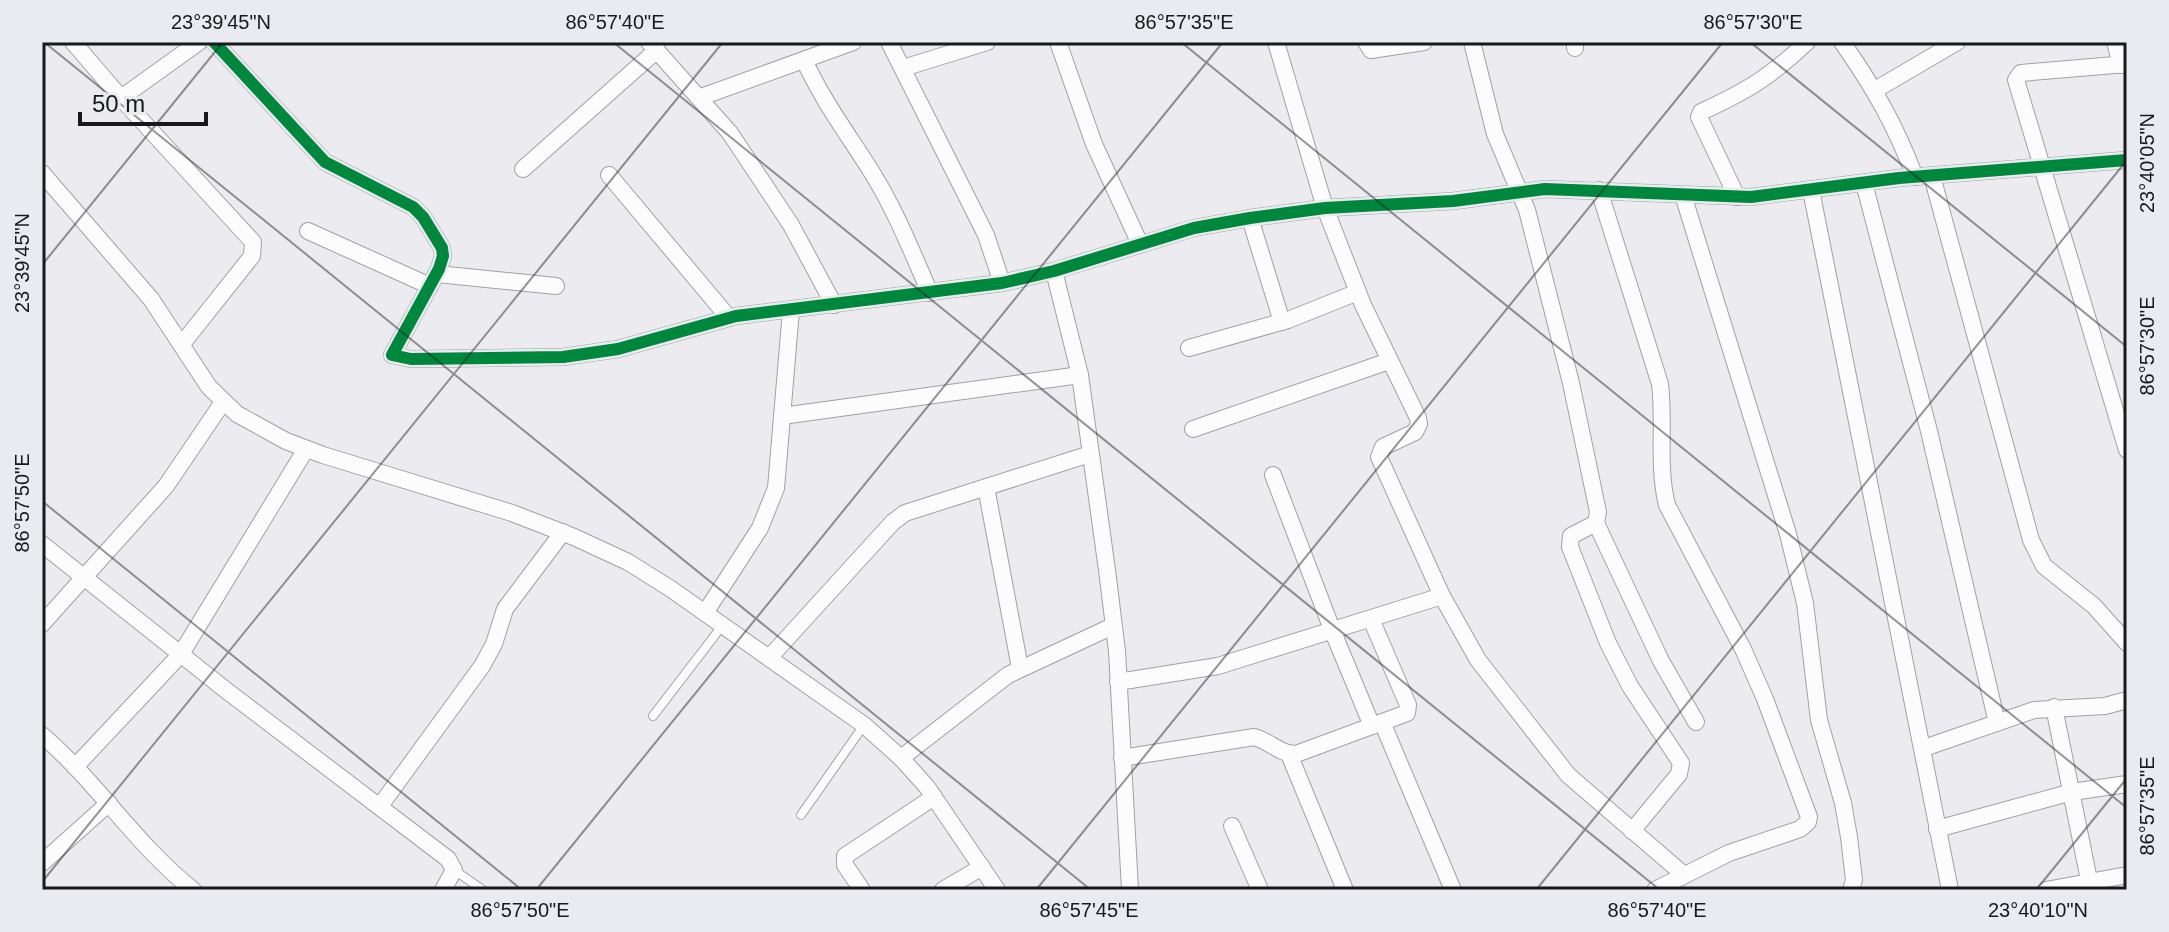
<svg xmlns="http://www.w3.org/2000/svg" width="2169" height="932" font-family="Helvetica,sans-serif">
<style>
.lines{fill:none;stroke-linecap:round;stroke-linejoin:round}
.lane-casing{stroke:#a1a1a5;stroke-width:10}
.street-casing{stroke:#a1a1a5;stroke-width:18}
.lane{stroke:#fcfcfd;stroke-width:8}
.street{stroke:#fcfcfd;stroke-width:16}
.cycleway-casing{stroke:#eaeaf1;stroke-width:17}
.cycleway{stroke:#00873e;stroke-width:12}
.ticks{fill:none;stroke:#19191c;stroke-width:2;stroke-opacity:0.45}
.neatline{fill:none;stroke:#19191c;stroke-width:3}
.ticks-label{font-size:20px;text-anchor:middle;fill:#19191c}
</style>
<rect width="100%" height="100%" fill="#ebebf0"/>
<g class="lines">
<g class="lane-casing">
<g id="lane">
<polyline points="653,716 722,626"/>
<polyline points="801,815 864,725"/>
<polyline points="454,870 483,890"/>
</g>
</g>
<g class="street-casing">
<g id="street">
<polyline points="73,42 121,98 253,242 252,256 182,344"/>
<polyline points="214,42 325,162 413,207 423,217 442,248 443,256 439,269 392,355 411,359 563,357 618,349 736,316 1002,283 1054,271 1194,228 1250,218 1325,208 1453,201 1545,189 1751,197 1899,178 2127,160"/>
<polyline points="649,42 730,133 791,225 834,305"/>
<polyline points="889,42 986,235 1002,283"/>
<polyline points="1058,42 1094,144 1140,244"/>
<polyline points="1276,42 1325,208 1363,305 1418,418 1419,424 1415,432 1383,447 1379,457 1442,596 1478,660 1568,775 1683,874"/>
<polyline points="1366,42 1371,50 1424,42"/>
<polyline points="1472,42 1495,134 1527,210 1571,383 1598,512 1596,523 1571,536 1570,547 1608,643 1630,686 1681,763 1679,774 1632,831"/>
<polyline points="1575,42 1575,48"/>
<path d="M1842,42C1874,88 1895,124 1915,177"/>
<polyline points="2115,42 2121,65"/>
<path d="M804,60C823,101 847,133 871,171C895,209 912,252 930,293"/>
<polyline points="2127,64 2021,73 2016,80 2127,450"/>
<polyline points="903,68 987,42"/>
<polyline points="1875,90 1957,42"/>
<polyline points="701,97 853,42"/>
<polyline points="121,98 199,42"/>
<polyline points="523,169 657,50"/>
<polyline points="42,173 151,299 209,387 237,414 286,441 323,455 512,513 574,537 628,562 671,589 864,725 901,758 927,787 997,890"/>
<polyline points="609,175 729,318"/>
<polyline points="1932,176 2031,540 2044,566 2094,606 2127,643"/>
<polyline points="1864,183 1929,431 1997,723"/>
<path d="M1599,190L1660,384C1665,425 1657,465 1667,505L1743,649L1765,699L1809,817L1808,822L1800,829L1729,853L1655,890"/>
<polyline points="1811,190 1950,890"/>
<polyline points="1683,195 1788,534 1805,603 1819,720 1843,803 1849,837 1854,880 1851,890"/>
<path d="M1737,197L1699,117L1701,112C1747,91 1770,77 1807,42"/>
<polyline points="1250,218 1282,322"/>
<polyline points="308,231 430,286"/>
<polyline points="1054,271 1080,375 1107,570 1117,651 1130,890"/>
<polyline points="437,274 556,286"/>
<polyline points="1189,348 1288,320 1358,292"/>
<polyline points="782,416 1080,375"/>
<polyline points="1193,429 1389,361"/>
<polyline points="1273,475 1333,632 1372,726"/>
<polyline points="986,487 1020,668"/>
<polyline points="1596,523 1661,661 1696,722"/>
<polyline points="42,544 227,691 448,859 454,870 443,890"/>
<polyline points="705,613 760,528 776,488 791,310"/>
<polyline points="42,624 166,486 223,402"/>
<polyline points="769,658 893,522 905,513 1090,454"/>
<polyline points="1118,682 1218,666 1442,596"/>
<polyline points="2054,707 2091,890"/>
<polyline points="1382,722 1453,890"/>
<path d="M42,735C97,782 136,845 193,890"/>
<polyline points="1924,748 2034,710 2105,706 2127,700"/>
<polyline points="1289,754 1345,890"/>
<polyline points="901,758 1008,675 1113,626"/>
<path d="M1122,758L1254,737C1270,741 1279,754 1296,754L1407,713L1408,705L1371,619"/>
<polyline points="75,767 181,654 306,449"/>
<polyline points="380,806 482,666 494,644 505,609 563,532"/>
<polyline points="1232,826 1260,890"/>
<polyline points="1937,829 2072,792 2127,784"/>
<polyline points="42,863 109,803"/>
<polyline points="862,890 845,865 845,856 934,797"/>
<polyline points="943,890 982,867"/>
<polyline points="2046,890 2127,875"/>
</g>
</g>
<use href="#lane" class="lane"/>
<use href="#street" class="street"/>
<g class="cycleway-casing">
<polyline id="cycleway" points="214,42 325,162 413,207 423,217 442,248 443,256 439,269 392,355 411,359 563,357 618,349 736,316 1002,283 1054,271 1194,228 1250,218 1325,208 1453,201 1545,189 1751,197 1899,178 2127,160"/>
</g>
<use href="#cycleway" class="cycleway"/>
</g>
<path class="ticks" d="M44,42L1091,890M613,42L1660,890M1181,42L2127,808M1750,42L2127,347M42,265L223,42M42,501L522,890M42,882L723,42M536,890L1223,42M1036,890L1723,42M1536,890L2127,160M2036,890L2127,778"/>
<rect width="2169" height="932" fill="none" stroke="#eaeaf1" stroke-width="88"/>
<path d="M80 112v12h126v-12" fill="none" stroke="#19191c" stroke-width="4"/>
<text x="92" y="112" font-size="24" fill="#19191c" stroke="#eaeaf1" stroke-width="6" paint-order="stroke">50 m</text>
<rect x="44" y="44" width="2081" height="844" class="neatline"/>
<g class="ticks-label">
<text x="221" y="29">23°39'45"N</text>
<text x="615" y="29">86°57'40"E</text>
<text x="1184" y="29">86°57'35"E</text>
<text x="1753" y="29">86°57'30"E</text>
<text transform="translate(2147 163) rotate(-90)" y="7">23°40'05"N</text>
<text transform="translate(22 263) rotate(-90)" y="7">23°39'45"N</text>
<text transform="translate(2147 346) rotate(-90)" y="7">86°57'30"E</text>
<text transform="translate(22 503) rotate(-90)" y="7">86°57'50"E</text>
<text transform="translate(2147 806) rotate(-90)" y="7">86°57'35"E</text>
<text x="520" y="917">86°57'50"E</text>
<text x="1089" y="917">86°57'45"E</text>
<text x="1657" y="917">86°57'40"E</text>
<text x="2038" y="917">23°40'10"N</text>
</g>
</svg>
